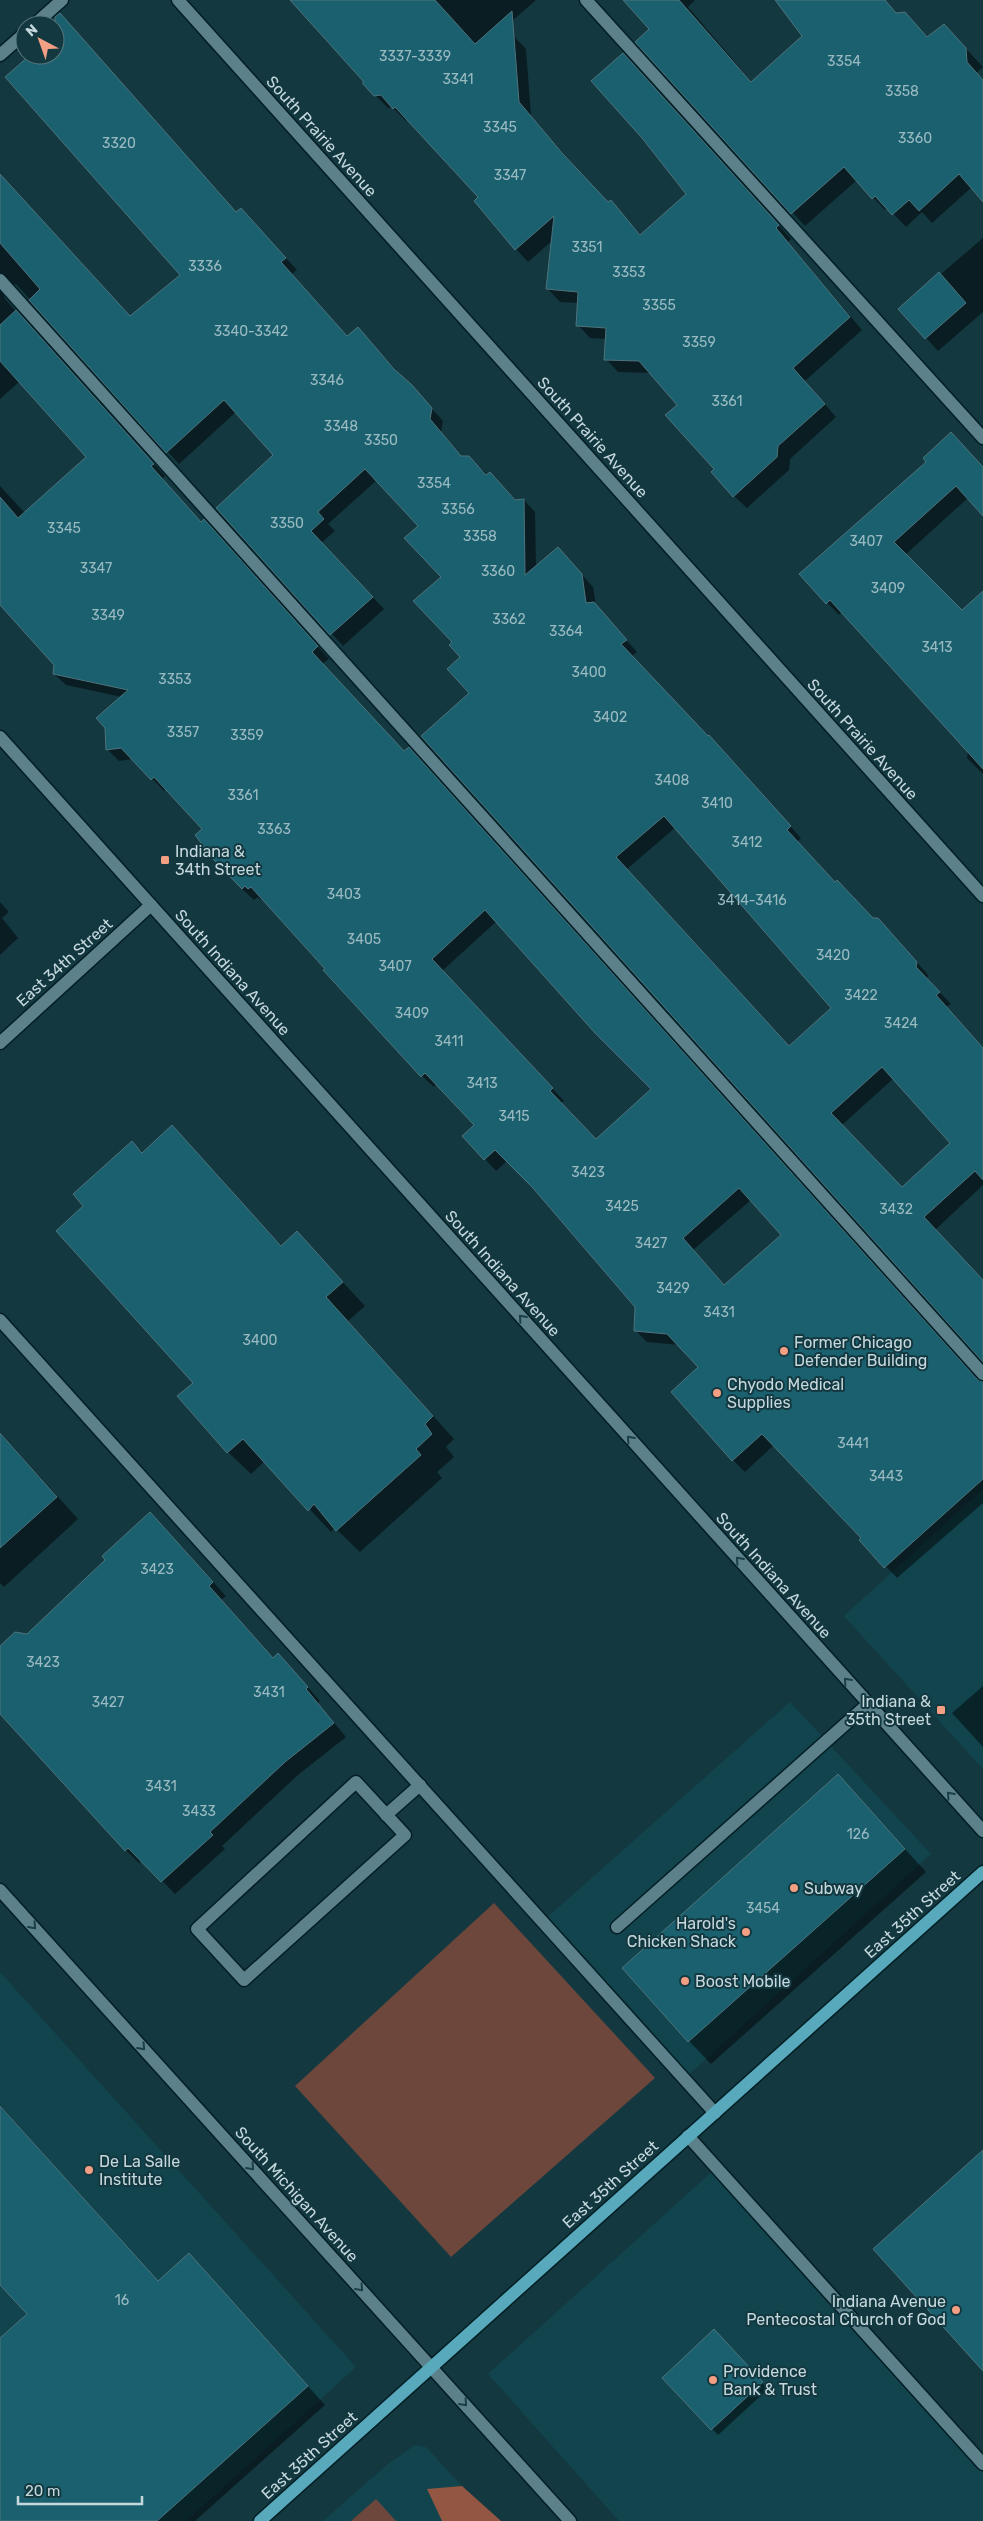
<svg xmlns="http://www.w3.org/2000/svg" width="983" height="2521" font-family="Rubik,sans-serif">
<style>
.built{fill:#12444e}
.green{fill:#6d473b}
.forest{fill:#935642}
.shadow{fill:#0007;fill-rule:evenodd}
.building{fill:#1b606e;stroke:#4e737c;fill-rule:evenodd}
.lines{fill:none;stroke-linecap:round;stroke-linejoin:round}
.minor-casing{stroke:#031e24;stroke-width:15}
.major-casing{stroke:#031e24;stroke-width:15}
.minor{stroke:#5c818b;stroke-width:12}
.major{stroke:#57a9bb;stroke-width:12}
.oneway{stroke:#1a3f48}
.poi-dot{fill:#f39f84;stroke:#133840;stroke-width:2}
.labels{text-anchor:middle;stroke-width:4;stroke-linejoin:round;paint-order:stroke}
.number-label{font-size:14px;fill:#9abac1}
.street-label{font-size:16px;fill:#c5d8dd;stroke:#133840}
.poi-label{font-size:16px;fill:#c5d8dd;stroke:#133840;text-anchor:start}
</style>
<rect width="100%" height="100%" fill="#133840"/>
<g class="built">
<polygon points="983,1489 983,1769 844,1616"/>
<polygon points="790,1702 931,1854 684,2079 542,1922"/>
<polygon points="0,1972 356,2367 186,2521 0,2521"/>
<polygon points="716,2168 983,2464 983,2521 619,2521 488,2374"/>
<polygon points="415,2445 426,2447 494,2521 323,2521 388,2464"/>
</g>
<g class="green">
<polygon points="494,1903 655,2078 451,2257 295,2086"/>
<polygon points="376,2499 396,2521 351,2521"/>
</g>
<polygon class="forest" points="462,2486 501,2521 442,2521 427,2489"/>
<g class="shadow">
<polygon points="292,0 536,0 505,27 526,49 531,116 576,168 609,204 611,202 623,214 641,235 688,194 635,67 791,239 788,242 862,330 805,381 836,417 790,459 789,470 747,508 734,496 716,469 679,405 651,373 618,372 606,359 607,339 590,338 578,325 579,303 560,302 548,289 553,240 528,262 516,249 479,197 408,119 406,121 393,108 388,108 375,95"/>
<polygon points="625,0 695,0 688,7 752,82 804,36 776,0 883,0 897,14 928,38 957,39 983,67 964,84 983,106 983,200 972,187 932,223 922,212 906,227 888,208 885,210 857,180 805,226 637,42 651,29"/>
<path d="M68,23L236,213L252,221L297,270L292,274L348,338L358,329L423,399L443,421L441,432L462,458L469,457L516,501L524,500L535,512L536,567L569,560L593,587L596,606L637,652L632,656L708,738L721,748L801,838L797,842L835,883L873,919L890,931L928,975L927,979L951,1004L946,1007L983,1048V1185L935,1230L983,1282V1360L471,693L462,658L454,642L443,577L420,526L377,480L328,524L335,531L321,543L384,609L343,646L218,508L275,455L236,412L179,464L17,285L11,283L6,286L3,294L5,299L165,476L162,479L202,523L216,533L329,659L322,664L979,1382L983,1383V1503L897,1578L861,1540L863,1538L774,1445L745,1472L733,1460L700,1367L679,1345L647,1342L635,1330L637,1307L535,1188L507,1161L496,1171L485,1159L464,1136L476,1125L437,1084L434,1087L422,1076L325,971L327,969L262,898L261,900L258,897L254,900L242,889L204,829L166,788L164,791L133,759L119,761L107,749L122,697L66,685L54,674L55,665L0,596V486L25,513L88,457L20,381L0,399V175L130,317L182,275L32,55H55V35ZM676,827L833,1008L790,1047L627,869ZM497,921L653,1089L596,1140L561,1103L564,1101L442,971ZM894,1078L952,1143L902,1188L842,1125ZM751,1200L782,1235L725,1286L693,1250Z"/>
<polygon points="983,238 983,312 938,351 900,309"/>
<polygon points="983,468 983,514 968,498 905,555 962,612 983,593 983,774 967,758 968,750 843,611 839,615 801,575"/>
<polygon points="0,902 9,912 2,918 18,938 0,955"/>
<polygon points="172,1127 282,1246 297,1233 365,1306 348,1321 454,1439 446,1447 454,1457 437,1472 442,1478 360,1552 335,1528 331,1532 265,1461 251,1474 228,1452 194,1384 85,1206 132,1142 144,1153"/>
<polygon points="0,1432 78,1519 4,1587 0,1583"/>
<polygon points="163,1527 226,1596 221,1600 274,1659 291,1668 320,1701 318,1703 346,1737 298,1775 222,1846 225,1849 175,1894 142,1860 139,1863 126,1850 0,1703 0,1648 27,1636"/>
<polygon points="983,1686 983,1747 952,1713"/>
<polygon points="838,1776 926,1872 711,2064 689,2041"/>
<polygon points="0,2105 158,2282 189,2254 325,2405 195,2521 0,2521 0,2340 28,2314 0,2283"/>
<polygon points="720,2337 768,2389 718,2435 664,2378"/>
</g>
<g class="building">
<polygon points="290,0 435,0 475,44 512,11 519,102 563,154 608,202 611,200 640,235 686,194 642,138 591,81 623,53 779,225 776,228 850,317 793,368 825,404 778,446 777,457 733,497 711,472 714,469 665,415 677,405 639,361 604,360 606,328 576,326 578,292 546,289 554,216 515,250 474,201 478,197 395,107 393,109 381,95 374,96 363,84 363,81"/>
<polygon points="623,0 679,0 751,82 802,36 775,0 885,0 896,13 905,12 927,37 944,24 966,48 967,62 983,80 983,202 959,174 919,211 909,200 892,215 875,196 872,199 844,167 791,214 635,42 649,29"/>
<path d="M60,13L236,212L241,208L286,258L281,262L347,336L358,327L394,369L412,385L432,408L430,419L461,456H469L486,475L490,472L515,500L524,499L525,575L558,547L582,574L586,603L594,602L627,640L621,644L708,736L709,735L791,826L787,830L835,882L837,880L873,918H878L917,962L916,967L940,992L936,995L983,1048V1180L975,1171L924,1217L983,1280V1362L421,736L469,693L447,669L460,657L449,645L452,642L413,601L441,577L404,538L418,526L365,469L318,512L324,519L311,531L373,597L330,635L216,508L273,455L224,400L166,453L29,300L40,289L0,243V174L130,316L180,275L5,77L30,55H55V17ZM664,816L831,1008L789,1046L616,857ZM882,1067L950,1143L902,1187L831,1113Z"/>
<polygon points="939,272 966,303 925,339 898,309"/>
<path d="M16,310L154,464L151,466L201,522L204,519L318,646L312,652L404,751L409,747L977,1379L983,1382V1479L884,1568L859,1540L861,1538L762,1434L732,1461L671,1392L698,1367L667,1334L634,1331L635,1307L533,1188L495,1150L484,1160L462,1136L474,1125L425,1073L421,1077L323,970L325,969L251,887L248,889L245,886L242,889L213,859L195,835L202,829L154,777L151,780L121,748L106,750L105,728L96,718L128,690L53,674L54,665L0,605V497L18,518L86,457L0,361V325ZM485,910L595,1033L651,1089L596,1139L550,1091L553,1088L432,959ZM739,1188L781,1235L724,1285L683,1238Z"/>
<polygon points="951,432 983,467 983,516 956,486 894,542 962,610 983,591 983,769 830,600 826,604 799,574 926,462 923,458"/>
<polygon points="172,1125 281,1246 297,1231 343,1282 326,1297 433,1416 425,1424 432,1434 416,1449 421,1455 336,1531 314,1504 308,1511 243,1439 227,1453 177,1396 193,1383 56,1231 83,1206 73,1194 132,1141 142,1153"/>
<polygon points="0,1433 57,1497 0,1548"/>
<polygon points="150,1512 213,1582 209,1586 273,1658 278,1653 308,1687 306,1689 334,1723 285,1762 210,1832 213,1835 161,1882 128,1848 125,1851 0,1714 0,1646 15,1632 27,1634 105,1560 102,1556"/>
<polygon points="838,1774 905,1849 688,2042 622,1968"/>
<polygon points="0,2106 158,2281 189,2253 308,2386 157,2521 0,2521 0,2338 27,2314 0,2285"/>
<polygon points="983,2150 983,2371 873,2249"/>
<polygon points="714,2329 763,2382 711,2430 662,2378"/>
</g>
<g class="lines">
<g class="minor-casing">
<g id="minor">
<polyline points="178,0 983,896"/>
<polyline points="586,0 983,438"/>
<polyline points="34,25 62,0"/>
<polyline points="0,55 25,33"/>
<polyline points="0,280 983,1374"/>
<polyline points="0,737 983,1831"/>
<polyline points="0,1043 151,905"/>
<polyline points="0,1320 715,2113"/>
<polygon points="356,1782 405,1835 244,1980 197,1929"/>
<polyline points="386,1815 420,1785"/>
<polyline points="0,1890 570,2521"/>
<polyline points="617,1927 868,1704"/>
<polyline points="688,2136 983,2464"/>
</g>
</g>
<g class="major-casing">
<polyline id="major" points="260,2521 983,1872"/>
</g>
<use href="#minor" class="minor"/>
<use href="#major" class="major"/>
</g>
<defs><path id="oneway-chevron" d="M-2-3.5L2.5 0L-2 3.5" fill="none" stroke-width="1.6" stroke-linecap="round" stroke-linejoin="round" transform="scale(1.25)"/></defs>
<g class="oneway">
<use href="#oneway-chevron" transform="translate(522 1318) rotate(-132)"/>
<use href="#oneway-chevron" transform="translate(630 1439) rotate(-132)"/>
<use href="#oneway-chevron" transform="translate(739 1560) rotate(-132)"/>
<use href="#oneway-chevron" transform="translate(847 1681) rotate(-132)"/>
<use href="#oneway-chevron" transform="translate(950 1795) rotate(-132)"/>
<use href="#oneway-chevron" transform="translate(33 1926) rotate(48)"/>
<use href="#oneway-chevron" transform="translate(142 2047) rotate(48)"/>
<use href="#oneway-chevron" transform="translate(251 2167) rotate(48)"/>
<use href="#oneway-chevron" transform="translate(360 2288) rotate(48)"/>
<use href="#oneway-chevron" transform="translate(464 2403) rotate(48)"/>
</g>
<g class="poi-dot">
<rect x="160" y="855" width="10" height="10" rx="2.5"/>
<circle cx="784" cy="1351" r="5"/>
<circle cx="717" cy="1393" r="5"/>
<rect x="936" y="1705" width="10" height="10" rx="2.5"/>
<circle cx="794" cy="1888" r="5"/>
<circle cx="746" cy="1932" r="5"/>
<circle cx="685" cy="1981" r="5"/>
<circle cx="89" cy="2170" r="5"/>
<circle cx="956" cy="2310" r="5"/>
<circle cx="713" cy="2380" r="5"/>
</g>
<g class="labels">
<g class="number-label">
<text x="415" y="61">3337-3339</text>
<text x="844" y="66">3354</text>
<text x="458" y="84">3341</text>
<text x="902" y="96">3358</text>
<text x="500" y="132">3345</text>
<text x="915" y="143">3360</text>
<text x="119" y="148">3320</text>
<text x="510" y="180">3347</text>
<text x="587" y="252">3351</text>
<text x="205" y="271">3336</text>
<text x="629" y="277">3353</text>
<text x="659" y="310">3355</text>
<text x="251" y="336">3340-3342</text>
<text x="699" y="347">3359</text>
<text x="327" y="385">3346</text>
<text x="727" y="406">3361</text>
<text x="341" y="431">3348</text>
<text x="381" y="445">3350</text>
<text x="434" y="488">3354</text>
<text x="458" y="514">3356</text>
<text x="287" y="528">3350</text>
<text x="64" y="533">3345</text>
<text x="480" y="541">3358</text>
<text x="866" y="546">3407</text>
<text x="96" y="573">3347</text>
<text x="498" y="576">3360</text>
<text x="888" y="593">3409</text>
<text x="108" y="620">3349</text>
<text x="509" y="624">3362</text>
<text x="566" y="636">3364</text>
<text x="937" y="652">3413</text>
<text x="589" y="677">3400</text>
<text x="175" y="684">3353</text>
<text x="610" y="722">3402</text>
<text x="183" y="737">3357</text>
<text x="247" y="740">3359</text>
<text x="672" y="785">3408</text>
<text x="243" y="800">3361</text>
<text x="717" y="808">3410</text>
<text x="274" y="834">3363</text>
<text x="747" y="847">3412</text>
<text x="344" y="899">3403</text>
<text x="752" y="905">3414-3416</text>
<text x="364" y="944">3405</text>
<text x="833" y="960">3420</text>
<text x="395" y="971">3407</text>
<text x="861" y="1000">3422</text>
<text x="412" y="1018">3409</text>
<text x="901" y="1028">3424</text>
<text x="449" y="1046">3411</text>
<text x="482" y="1088">3413</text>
<text x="514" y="1121">3415</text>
<text x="588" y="1177">3423</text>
<text x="622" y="1211">3425</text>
<text x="896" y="1214">3432</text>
<text x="651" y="1248">3427</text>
<text x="673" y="1293">3429</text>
<text x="719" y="1317">3431</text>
<text x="260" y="1345">3400</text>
<text x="853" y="1448">3441</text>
<text x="886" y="1481">3443</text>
<text x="157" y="1574">3423</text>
<text x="43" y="1667">3423</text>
<text x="269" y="1697">3431</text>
<text x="108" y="1707">3427</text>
<text x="161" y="1791">3431</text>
<text x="199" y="1816">3433</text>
<text x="858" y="1839">126</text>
<text x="763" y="1913">3454</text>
<text x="122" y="2305">16</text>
</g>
<g class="street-label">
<text transform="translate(322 136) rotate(48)" y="6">South Prairie Avenue</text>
<text transform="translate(593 437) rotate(48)" y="6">South Prairie Avenue</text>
<text transform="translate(863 739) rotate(48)" y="6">South Prairie Avenue</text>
<text transform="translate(64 962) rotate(-42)" y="6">East 34th Street</text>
<text transform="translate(233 972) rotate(48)" y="6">South Indiana Avenue</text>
<text transform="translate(503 1273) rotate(48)" y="6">South Indiana Avenue</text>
<text transform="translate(774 1575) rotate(48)" y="6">South Indiana Avenue</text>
<text transform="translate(912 1914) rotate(-42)" y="6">East 35th Street</text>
<text transform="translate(610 2184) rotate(-42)" y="6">East 35th Street</text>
<text transform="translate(297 2194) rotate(48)" y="6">South Michigan Avenue</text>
<text transform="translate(309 2455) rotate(-42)" y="6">East 35th Street</text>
</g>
<g class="poi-label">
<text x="175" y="857">Indiana &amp;<tspan x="175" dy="18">34th Street</tspan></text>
<text x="794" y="1348">Former Chicago<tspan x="794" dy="18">Defender Building</tspan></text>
<text x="727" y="1390">Chyodo Medical<tspan x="727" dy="18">Supplies</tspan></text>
<text x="931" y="1707" text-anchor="end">Indiana &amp;<tspan x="931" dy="18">35th Street</tspan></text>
<text x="804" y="1894">Subway</text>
<text x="736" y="1929" text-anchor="end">Harold's<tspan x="736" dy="18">Chicken Shack</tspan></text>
<text x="695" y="1987">Boost Mobile</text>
<text x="99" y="2167">De La Salle<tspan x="99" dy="18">Institute</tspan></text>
<text x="946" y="2307" text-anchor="end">Indiana Avenue<tspan x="946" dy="18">Pentecostal Church of God</tspan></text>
<text x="723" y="2377">Providence<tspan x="723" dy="18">Bank &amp; Trust</tspan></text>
</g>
</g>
<g transform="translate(40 40) rotate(319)"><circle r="24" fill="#133840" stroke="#5a787f"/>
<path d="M0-4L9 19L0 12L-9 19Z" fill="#f39f84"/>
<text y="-8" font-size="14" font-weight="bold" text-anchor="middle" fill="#c5d8dd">N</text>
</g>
<path d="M18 2496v8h124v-8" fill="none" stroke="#c5d8dd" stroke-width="2.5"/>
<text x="25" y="2496" font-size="15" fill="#c5d8dd" stroke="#133840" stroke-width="4" paint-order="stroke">20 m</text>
</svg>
